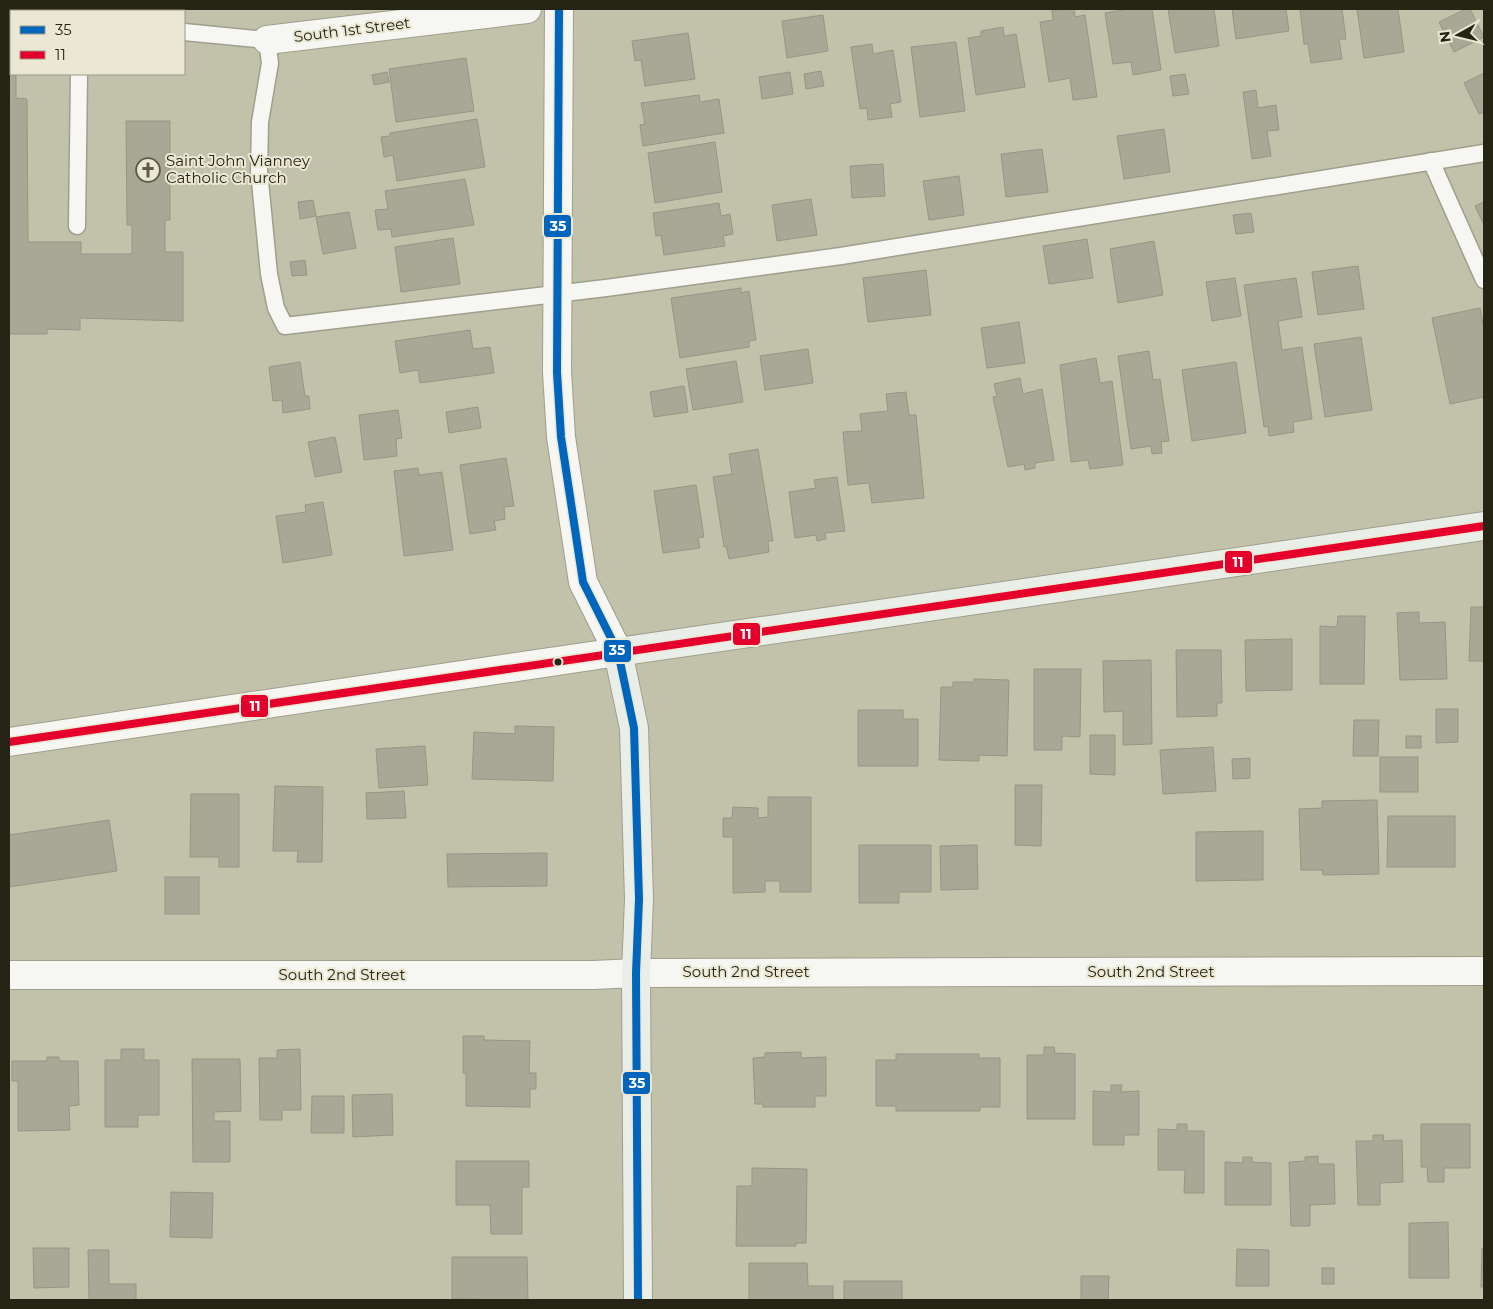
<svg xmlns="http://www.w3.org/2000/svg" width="1493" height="1309" font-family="Montserrat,sans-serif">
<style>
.building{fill:#a9a896;stroke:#979684}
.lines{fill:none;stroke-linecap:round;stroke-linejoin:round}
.lane-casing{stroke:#a09f8d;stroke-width:19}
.street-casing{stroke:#a09f8d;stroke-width:30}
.secondary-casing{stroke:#a09f8d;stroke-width:30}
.lane{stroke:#f6f6f2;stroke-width:16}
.street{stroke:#f6f6f2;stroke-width:28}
.secondary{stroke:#eaeee9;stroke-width:28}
.bus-1-casing{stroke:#eae8d4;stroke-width:11}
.bus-2-casing{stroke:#eae8d4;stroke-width:11}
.bus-1{stroke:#0065bd;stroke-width:8}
.bus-2{stroke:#e4002b;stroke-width:8}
.bus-dot{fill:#262414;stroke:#eae8d4;stroke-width:2}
.labels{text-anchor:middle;stroke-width:4;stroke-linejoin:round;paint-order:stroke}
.street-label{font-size:15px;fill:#262414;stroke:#eae8d4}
.poi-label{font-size:15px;fill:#262414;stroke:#eae8d4;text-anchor:start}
.line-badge{stroke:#eae8d4;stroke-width:2}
.badge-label{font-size:14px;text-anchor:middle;font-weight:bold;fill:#fff}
</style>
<rect width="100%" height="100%" fill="#c2c1aa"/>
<g class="building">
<polygon points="1074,9 1075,17 1085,15 1097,97 1073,100 1070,78 1049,82 1040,22 1053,20 1052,10"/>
<polygon points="1129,9 1152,9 1161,70 1133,75 1131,62 1113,64 1105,13"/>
<polygon points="1168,9 1214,9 1219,46 1175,53"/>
<polygon points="1232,9 1286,9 1289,31 1236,39"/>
<polygon points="1300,9 1342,9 1346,39 1339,39 1342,59 1311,63 1308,44 1304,44"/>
<polygon points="1357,9 1398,9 1404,52 1364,58"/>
<polygon points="1466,9 1470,9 1484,37 1454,52 1439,22"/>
<polygon points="823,15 828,51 787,58 782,21"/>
<polygon points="1003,27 1004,36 1016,34 1025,87 976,95 968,38 981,36 981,31"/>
<polygon points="688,33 695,79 645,86 641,60 635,61 632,41"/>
<polygon points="956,42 965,111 920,117 911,47"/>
<polygon points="872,44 873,54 893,50 901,102 890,104 892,117 868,120 867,108 860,109 851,47"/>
<polygon points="466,58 474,111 396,122 389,69"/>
<polygon points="821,71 824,86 806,89 804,74"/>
<polygon points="9,72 16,74 16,98 27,99 28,242 81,242 81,254 132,254 132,225 127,225 126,121 170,121 170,220 165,220 165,252 183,252 183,321 80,318 80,330 47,329 47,334 9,334"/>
<polygon points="387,72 389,82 374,85 372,75"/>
<polygon points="790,72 793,94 762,99 759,77"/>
<polygon points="1484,73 1484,112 1479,114 1464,83"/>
<polygon points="1185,74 1189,94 1173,96 1170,76"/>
<polygon points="1256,90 1258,108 1276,105 1279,130 1267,131 1271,156 1252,159 1243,92"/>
<polygon points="699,95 700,102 719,99 724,133 643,146 640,125 645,124 641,103"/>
<polygon points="477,119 485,167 397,181 393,155 384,157 381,137 390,136 390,133"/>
<polygon points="1164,129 1170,172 1124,179 1117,136"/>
<polygon points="715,142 722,192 655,203 648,153"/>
<polygon points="1042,149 1048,192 1006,197 1001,154"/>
<polygon points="883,164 885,196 852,198 850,166"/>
<polygon points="959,176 964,215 929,220 923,181"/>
<polygon points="465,179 474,225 392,237 391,229 378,230 375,210 388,209 385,191"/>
<polygon points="811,199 817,235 777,241 772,205"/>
<polygon points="313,200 316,216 300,219 298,202"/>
<polygon points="1484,202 1484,225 1475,206"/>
<polygon points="719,203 721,216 730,214 733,234 723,236 725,246 664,255 661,235 656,236 653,213"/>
<polygon points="349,212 356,248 323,254 316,217"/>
<polygon points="1251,213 1254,232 1236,234 1233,215"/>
<polygon points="453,238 460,284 401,292 395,247"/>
<polygon points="1087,239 1093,278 1049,284 1043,246"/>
<polygon points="1154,241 1163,295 1118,303 1110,249"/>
<polygon points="305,260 307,275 292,276 290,262"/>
<polygon points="1358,266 1364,309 1318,315 1312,272"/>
<polygon points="926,270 931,315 868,322 863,278"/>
<polygon points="1235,278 1241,316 1212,321 1206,282"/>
<polygon points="1296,278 1302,317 1278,321 1282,350 1302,347 1312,419 1293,422 1294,432 1269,436 1268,426 1264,427 1244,285"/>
<polygon points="741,288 741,293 749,291 756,340 749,341 749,347 680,358 671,298"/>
<polygon points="1480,308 1484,329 1484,397 1450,404 1432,318"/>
<polygon points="1019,322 1025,363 987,368 981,328"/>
<polygon points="470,330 473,349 490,347 494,373 420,383 418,370 400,373 395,341"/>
<polygon points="1361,337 1372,410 1325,417 1314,344"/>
<polygon points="808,349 813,383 765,390 760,356"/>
<polygon points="1149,351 1153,380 1160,379 1169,441 1161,442 1162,453 1152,454 1151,446 1131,449 1118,356"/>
<polygon points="1096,358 1100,383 1112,381 1123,465 1090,469 1088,460 1071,462 1060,365"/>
<polygon points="736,361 743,402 693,410 686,369"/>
<polygon points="300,362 305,396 309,396 310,409 283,413 282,400 273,401 269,367"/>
<polygon points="1236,362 1246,433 1192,441 1182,370"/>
<polygon points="1020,378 1023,394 1042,389 1054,460 1035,463 1035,468 1025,470 1024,464 1008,467 993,397 997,396 994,384"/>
<polygon points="684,386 688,412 654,417 650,392"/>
<polygon points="906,392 909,415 916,415 924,498 872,503 869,483 848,485 843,432 862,431 860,414 888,411 886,394"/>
<polygon points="478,407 481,428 449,433 446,412"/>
<polygon points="398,410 402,438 396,439 397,456 364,460 359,415"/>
<polygon points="335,437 342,472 315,477 308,442"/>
<polygon points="758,449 773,541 768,541 769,552 729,559 726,546 724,547 713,477 732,474 729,454"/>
<polygon points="506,458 514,506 504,507 505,519 494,521 496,530 470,534 460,465"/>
<polygon points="418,468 419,475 442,472 453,550 404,556 394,471"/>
<polygon points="837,477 845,531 825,533 826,539 817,541 816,535 795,538 789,492 816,488 814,480"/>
<polygon points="696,485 704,537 698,538 700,548 663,553 654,491"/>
<polygon points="323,502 332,555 283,563 276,516 306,512 305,505"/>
<polygon points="1471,607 1484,607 1484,661 1469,661"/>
<polygon points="1419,612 1419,623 1445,622 1447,679 1400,680 1397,613"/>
<polygon points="1338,616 1365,616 1364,684 1320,684 1320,626 1337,627"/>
<polygon points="1292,639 1292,690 1246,691 1245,640"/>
<polygon points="1176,650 1221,650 1222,703 1217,703 1217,716 1177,717"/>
<polygon points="1151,660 1152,744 1123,745 1123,711 1104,712 1103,661"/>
<polygon points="1034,669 1081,669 1080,737 1062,736 1062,750 1034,750"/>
<polygon points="974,679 1009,680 1007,756 979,755 979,761 939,760 941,687 953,687 953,682 974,682"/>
<polygon points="1436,709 1458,709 1458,742 1436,743"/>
<polygon points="858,710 903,710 903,719 918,719 918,766 858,766"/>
<polygon points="1354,720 1379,720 1378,756 1353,756"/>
<polygon points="515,726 554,727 553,781 472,779 474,732 515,734"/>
<polygon points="1090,735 1115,735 1115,775 1090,774"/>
<rect x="1406" y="736" width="15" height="12"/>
<polygon points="425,746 428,785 379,788 376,749"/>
<polygon points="1213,747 1216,791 1163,794 1160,750"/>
<rect x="1380" y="757" width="38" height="35"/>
<polygon points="1250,758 1250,778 1233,779 1232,759"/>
<polygon points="1015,785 1042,785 1041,846 1015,845"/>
<polygon points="275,786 323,787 322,862 297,862 298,851 273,851"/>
<polygon points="404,791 406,818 367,819 366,793"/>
<polygon points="191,794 239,794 239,867 219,867 219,857 190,857"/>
<polygon points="768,797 811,797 811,892 780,892 780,881 765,881 765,892 733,893 733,837 723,837 723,818 732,818 733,807 758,808 758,818 768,817"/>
<polygon points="1377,800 1379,874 1323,875 1322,870 1301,870 1299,809 1322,808 1322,801"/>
<polygon points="1388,816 1455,816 1455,867 1387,867"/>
<polygon points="109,820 117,871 9,887 9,835"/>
<polygon points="1263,831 1263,880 1196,881 1196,832"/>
<polygon points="859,845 931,845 931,892 899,892 899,903 859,903"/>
<polygon points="977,845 978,889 941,890 940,846"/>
<polygon points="547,853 547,886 448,887 447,854"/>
<rect x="165" y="877" width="34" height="37"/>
<polygon points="463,1036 484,1036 484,1040 530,1041 529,1073 536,1073 536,1089 530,1089 530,1107 466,1106 466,1073 463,1073"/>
<polygon points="1044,1047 1054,1047 1055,1053 1075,1054 1075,1119 1027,1119 1027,1055 1044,1055"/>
<polygon points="121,1049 144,1049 144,1060 159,1060 159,1115 138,1115 138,1127 105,1127 105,1060 121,1060"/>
<polygon points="300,1049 301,1110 282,1110 282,1120 260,1120 259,1058 277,1058 277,1050"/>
<polygon points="801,1052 801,1058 826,1057 826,1096 815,1096 815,1107 763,1107 763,1104 755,1104 753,1058 765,1057 765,1053"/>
<polygon points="896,1054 979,1054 979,1058 1000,1058 1000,1107 980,1107 980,1111 896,1111 896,1106 876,1106 876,1060 896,1060"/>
<polygon points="47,1057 59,1057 59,1061 78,1061 79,1105 69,1106 70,1130 18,1131 18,1081 12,1081 12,1061 47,1061"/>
<polygon points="192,1059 240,1059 241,1111 214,1112 214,1121 230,1121 230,1162 193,1162"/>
<polygon points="1111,1085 1122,1085 1121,1092 1139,1091 1139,1135 1124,1135 1124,1145 1093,1145 1093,1091 1111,1092"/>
<polygon points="392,1094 393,1135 353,1137 352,1095"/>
<polygon points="312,1096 344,1096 344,1133 311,1133"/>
<polygon points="1177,1124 1187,1124 1187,1131 1204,1131 1204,1193 1184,1193 1185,1170 1158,1170 1158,1129 1177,1130"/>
<polygon points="1421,1124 1470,1124 1470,1168 1444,1168 1444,1182 1428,1182 1427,1167 1421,1167"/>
<polygon points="1373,1135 1384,1135 1383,1141 1402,1140 1403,1182 1380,1183 1380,1205 1358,1205 1356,1141 1373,1141"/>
<polygon points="1318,1156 1318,1164 1334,1164 1335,1204 1310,1205 1310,1226 1291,1226 1289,1162 1305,1161 1305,1157"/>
<polygon points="1243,1157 1252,1157 1252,1162 1271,1163 1271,1205 1225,1205 1225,1162 1243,1163"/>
<polygon points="456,1161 529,1161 529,1187 522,1187 522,1234 491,1234 490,1205 456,1205"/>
<polygon points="752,1168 807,1169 806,1243 796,1243 796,1246 736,1246 737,1186 752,1186"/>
<polygon points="171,1192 213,1193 212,1238 170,1237"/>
<polygon points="1448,1222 1449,1278 1409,1278 1409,1223"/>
<polygon points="33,1248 69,1248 69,1287 34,1288"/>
<polygon points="1482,1248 1484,1248 1484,1287 1481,1287"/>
<polygon points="1237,1249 1269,1250 1269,1286 1236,1286"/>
<polygon points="88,1250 109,1250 109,1284 136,1284 136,1300 89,1300"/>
<polygon points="452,1257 527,1257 528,1300 452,1299"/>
<polygon points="749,1263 807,1263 808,1286 833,1286 833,1300 749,1300"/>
<rect x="1322" y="1268" width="12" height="16"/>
<polygon points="1081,1276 1109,1276 1108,1300 1081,1300"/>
<rect x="844" y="1281" width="58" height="19"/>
</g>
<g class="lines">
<g class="lane-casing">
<g id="lane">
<polyline points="184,32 267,40 270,63 260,122 259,171 269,274 276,308 285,326 606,288 841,256 1484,153"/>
<polyline points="9,39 11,39"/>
<polyline points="1431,161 1484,280"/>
<polyline points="77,226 79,74"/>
</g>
</g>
<g class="street-casing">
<g id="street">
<polyline points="267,40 527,9"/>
<polyline points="9,742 618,652 583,582 561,437 557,372 559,9"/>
<polyline points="9,975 594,975 636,973 1484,971"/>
</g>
</g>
<g class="secondary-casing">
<polyline id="secondary" points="638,1300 636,973 639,899 634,728 618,652 1484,526"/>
</g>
<use href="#lane" class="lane"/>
<use href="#street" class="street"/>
<use href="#secondary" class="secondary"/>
<g class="bus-1-casing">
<polyline id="bus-1" points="559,9 557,372 561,437 583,582 618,652 634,728 639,899 636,973 638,1300"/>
</g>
<g class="bus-2-casing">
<polyline id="bus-2" points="9,742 1484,526"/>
</g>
<use href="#bus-1" class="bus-1"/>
<use href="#bus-2" class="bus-2"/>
</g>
<defs>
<g id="church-ring" transform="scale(1.25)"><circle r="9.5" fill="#eae8d4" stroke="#5d5b48" stroke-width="1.5"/><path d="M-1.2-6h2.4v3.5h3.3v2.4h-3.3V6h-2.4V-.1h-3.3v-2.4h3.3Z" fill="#5d5b48"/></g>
</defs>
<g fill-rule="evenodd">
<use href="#church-ring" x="148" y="170"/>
</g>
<circle class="bus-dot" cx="558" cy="662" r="4.5"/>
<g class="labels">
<g class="street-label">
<text transform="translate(352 30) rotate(-7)" y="5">South 1st Street</text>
<text x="746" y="977">South 2nd Street</text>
<text x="1151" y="977">South 2nd Street</text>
<text x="342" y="980">South 2nd Street</text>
</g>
<g class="poi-label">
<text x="166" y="166">Saint John Vianney<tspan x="166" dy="17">Catholic Church</tspan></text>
</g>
</g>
<g class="line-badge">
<rect x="543" y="214" width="29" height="24" rx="5" fill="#0065bd"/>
<rect x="1224" y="550" width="29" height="24" rx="5" fill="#e4002b"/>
<rect x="732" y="622" width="29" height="24" rx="5" fill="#e4002b"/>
<rect x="603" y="639" width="29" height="24" rx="5" fill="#0065bd"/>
<rect x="240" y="694" width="29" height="24" rx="5" fill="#e4002b"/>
<rect x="622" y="1071" width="29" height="24" rx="5" fill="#0065bd"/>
</g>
<g class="badge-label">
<text x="558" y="231">35</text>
<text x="1238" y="567">11</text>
<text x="746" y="639">11</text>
<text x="617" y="655">35</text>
<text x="255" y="711">11</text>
<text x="637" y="1088">35</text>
</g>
<rect width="1493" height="1309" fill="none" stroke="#262414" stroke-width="20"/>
<rect x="10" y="10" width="175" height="65" fill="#eae8d4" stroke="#9c9a87"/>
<rect x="20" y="26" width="25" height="8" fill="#0065bd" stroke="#9c9a87"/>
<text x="55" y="35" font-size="15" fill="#262414">35</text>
<rect x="20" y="51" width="25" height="8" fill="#e4002b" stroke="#9c9a87"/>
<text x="55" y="60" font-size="15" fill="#262414">11</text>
<g transform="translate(1458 35) rotate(262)" stroke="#eae8d4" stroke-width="4" paint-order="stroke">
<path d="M0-4L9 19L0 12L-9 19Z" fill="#262414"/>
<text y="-8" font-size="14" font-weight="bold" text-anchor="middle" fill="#262414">N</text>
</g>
</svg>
